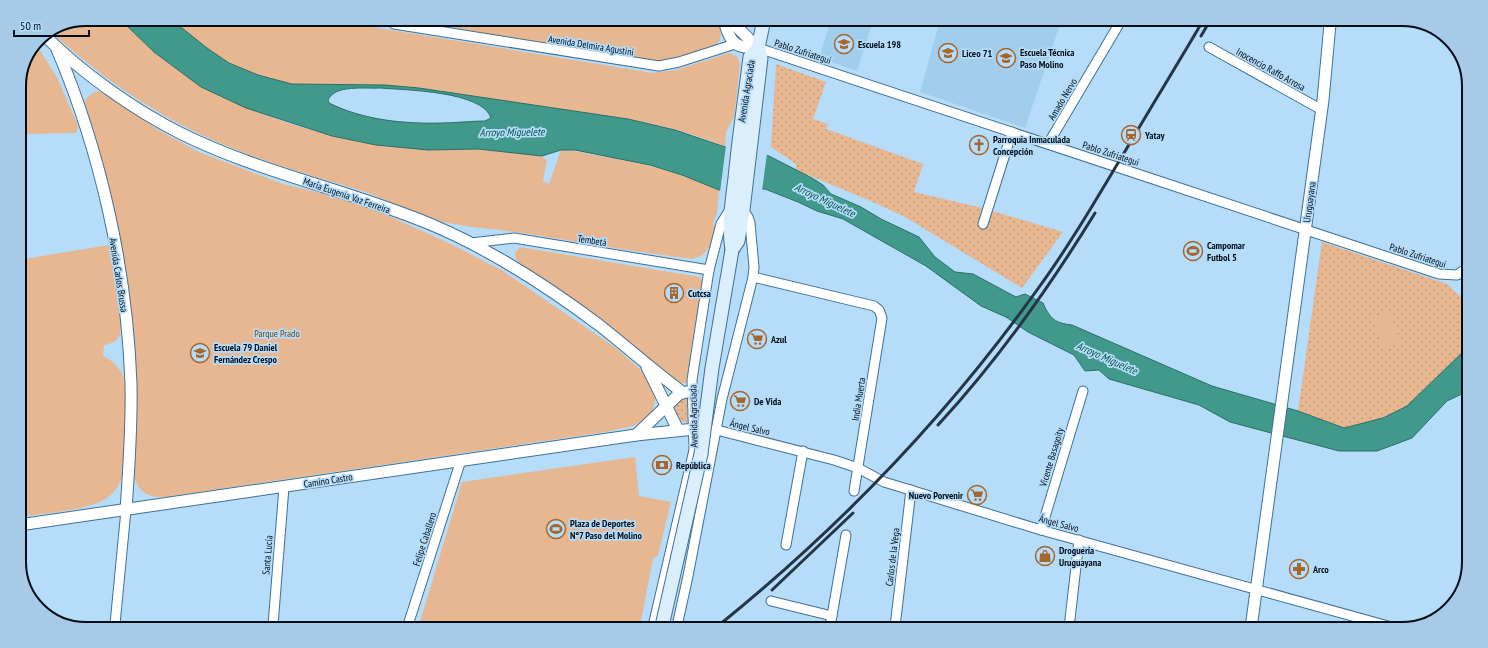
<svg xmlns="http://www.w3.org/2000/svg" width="1488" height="648" font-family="'PT Sans Narrow',sans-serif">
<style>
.built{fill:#a2ceee}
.grass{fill:url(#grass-dots)}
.park{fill:#e6b790}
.water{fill:#40998a;stroke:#2d6f68;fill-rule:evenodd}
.pier{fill:#b5dcf9}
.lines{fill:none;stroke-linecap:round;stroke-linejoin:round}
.minor-casing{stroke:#427091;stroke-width:11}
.tertiary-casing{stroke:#427091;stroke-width:13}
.secondary-casing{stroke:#427091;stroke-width:15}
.minor{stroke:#fff;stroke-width:9}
.tertiary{stroke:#fff;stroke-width:11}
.secondary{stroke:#daeefc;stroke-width:13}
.rail{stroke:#243646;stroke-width:3}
.secondary-bridge-casing{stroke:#427091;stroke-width:15;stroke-linecap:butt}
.secondary-bridge{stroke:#daeefc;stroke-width:13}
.labels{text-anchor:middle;stroke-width:3.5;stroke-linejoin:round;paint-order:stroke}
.poi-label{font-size:10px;font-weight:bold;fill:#000d19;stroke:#b5dcf9;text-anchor:start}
.street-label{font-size:10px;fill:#000d19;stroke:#b5dcf9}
.park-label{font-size:10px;fill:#734009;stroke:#b5dcf9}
.water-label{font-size:11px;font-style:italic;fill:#035349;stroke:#b5dcf9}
.rim{fill:none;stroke:#000d19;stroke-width:2}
</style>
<defs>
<pattern id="grass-dots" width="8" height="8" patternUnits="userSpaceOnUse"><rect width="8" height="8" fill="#e6b790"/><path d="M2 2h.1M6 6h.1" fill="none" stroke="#c49c7c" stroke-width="1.8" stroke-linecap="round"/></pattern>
</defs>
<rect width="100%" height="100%" fill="#b5dcf9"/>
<g class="built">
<polygon points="830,24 872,24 857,71 819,58"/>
<polygon points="939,24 1060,24 1025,128 920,92"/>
</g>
<g class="grass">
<polygon points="776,64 826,82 813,119 828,124 826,129 923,164 914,192 982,208 1063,232 1022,288 905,217 871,201 796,170 796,164 771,147"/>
<polygon points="1322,242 1447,284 1467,303 1466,349 1407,406 1383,418 1344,428 1298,411"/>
<polygon points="685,397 687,399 688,422 679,421 673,409 676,402"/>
</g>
<g class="park">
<path d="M60,24H125L154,52L201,87L246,108L291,124L332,136L376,145L428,150L478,149L542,156L547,161L543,181L549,184L561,150C575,150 587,154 600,156C642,162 681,173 719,190L717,212L713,224L716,226C710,242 711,255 692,259C636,252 580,242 523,233C497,229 470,228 444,222C412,214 384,197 353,188C305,173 257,160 211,139C152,113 97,74 50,31Z"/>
<path d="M177,24H354L653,73L676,70L729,53L737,56L740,64L734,117L726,132L725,147C667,121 602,116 539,107C500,101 460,93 420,89C378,84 335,88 293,84C250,79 208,54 177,24Z"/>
<path d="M433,24H719C721,35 723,41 712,47L666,60L651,62Z"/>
<polygon points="36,44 58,79 78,126 76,133 19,134 19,81"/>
<path d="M99,91L138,115L158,130L199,152L283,184L341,198L378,211L453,245L503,271L616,348L642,371L654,386L656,397L651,416L633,426L605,432L165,497C147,498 138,491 133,474L134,356L82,106C86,98 90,93 99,91Z"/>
<path d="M109,245C112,265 124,315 120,333C119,341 111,344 104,345L103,356C111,360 118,365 122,374C129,389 126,457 123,474C121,482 115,492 108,497C91,511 42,513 19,517V258L24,259Z"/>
<polygon points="520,247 700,277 702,280 702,287 688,380 686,383 676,383 516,260 515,253"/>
<polygon points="1390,312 1400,342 1383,348 1373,318"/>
<polygon points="635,457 639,496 671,502 658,555 653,559 640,626 419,625 462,482"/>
</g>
<path class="water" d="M125,24H177L207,48L229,63L258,75L292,84L385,85L419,88L628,119L675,130L725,147L769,156L812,178L823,185L831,194L861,207L881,219L919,237L935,257L955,272L973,274L1016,297L1025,294L1043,303C1050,319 1055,323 1072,325L1212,386L1298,411L1344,428L1383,418L1407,406L1466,349V392L1447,401L1412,438L1377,451H1339L1230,422L1199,405L1109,379L1099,370L1085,371L1074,355L1028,332L1006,317L981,306L926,266L843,219L817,211L798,202L765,189L719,190L682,175L650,165L575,150H561L542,156L478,149L428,150L376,145L332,136L246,108L201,87L154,52ZM380,88C404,90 483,91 491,118L485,121C470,121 456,123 441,123C404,124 363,120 329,103L328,100C335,84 366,89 380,88Z"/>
<polygon class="pier" points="726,145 767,153 762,191 720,192"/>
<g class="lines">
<g class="minor-casing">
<g id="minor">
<polyline points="394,24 659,66 679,62 735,44"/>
<polyline points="1209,47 1322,110"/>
<polyline points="758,48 1439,274 1457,275 1467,268"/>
<polyline points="1048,144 1119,24"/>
<polyline points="983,224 1012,132"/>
<polyline points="471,243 514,238 709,270"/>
<polyline points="753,277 874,306 879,310 882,318 854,491"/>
<polyline points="698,429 717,430 834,460 858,468 884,482 1041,530 1399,629"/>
<polyline points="1041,530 1083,391"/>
<polyline points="786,545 803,451"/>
<polyline points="771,601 832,616"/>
<polyline points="115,624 126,510"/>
<polyline points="273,625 284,487"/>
<polyline points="408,625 461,460"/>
<polyline points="653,626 694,450 692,380 709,270 721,224 731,208"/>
<polyline points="677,626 688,576 722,399 753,277 754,267 750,223 748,217 743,210"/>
<polyline points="830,627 846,535"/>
<polyline points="895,627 911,490"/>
<polyline points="1069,628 1079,540"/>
</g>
</g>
<g class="tertiary-casing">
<g id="tertiary">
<path d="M725,24C731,45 737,48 758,48"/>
<polyline points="734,24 758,48"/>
<path d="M44,35C82,73 134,110 182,134C261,173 349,190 430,224C490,249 547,286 599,325C627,347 654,371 682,392"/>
<path d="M57,49C101,153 127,270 131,384C132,426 129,468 126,510"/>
<polyline points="647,367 678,430"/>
<polyline points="636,435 679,394 687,392 692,392"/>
<polyline points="19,525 636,435 695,429"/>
<polyline points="1251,628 1323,100 1330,24"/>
</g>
</g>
<g class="secondary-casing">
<g id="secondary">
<path d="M732,250C728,226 732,202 735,178C739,137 745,97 750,57L758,48L763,24"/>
<polyline points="732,250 738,241 743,210 761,58 758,48"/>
</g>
</g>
<use href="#minor" class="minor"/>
<use href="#tertiary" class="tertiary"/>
<use href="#secondary" class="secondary"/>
<g class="rail">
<polyline points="1201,36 1208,24"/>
<path d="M938,425C998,360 1049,288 1095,213"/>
<polyline points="772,590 853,513"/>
<path d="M718,626C838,529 947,416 1037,290C1070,245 1098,196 1127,148C1151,107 1177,65 1201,24"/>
</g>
<g class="secondary-bridge-casing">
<polyline id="secondary-bridge" points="662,626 701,454 712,368 732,250"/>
</g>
<use href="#secondary-bridge" class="secondary-bridge"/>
</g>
<defs>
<g id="school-ring" transform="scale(1)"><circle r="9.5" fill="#b5dcf9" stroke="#a5672d" stroke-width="1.5"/><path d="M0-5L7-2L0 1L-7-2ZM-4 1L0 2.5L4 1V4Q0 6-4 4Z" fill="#a5672d"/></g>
<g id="station-ring" transform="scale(1)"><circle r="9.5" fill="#b5dcf9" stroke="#a5672d" stroke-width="1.5"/><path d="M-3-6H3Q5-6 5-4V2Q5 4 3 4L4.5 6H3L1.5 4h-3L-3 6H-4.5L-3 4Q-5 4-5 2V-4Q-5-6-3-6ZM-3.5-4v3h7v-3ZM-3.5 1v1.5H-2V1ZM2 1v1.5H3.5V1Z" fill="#a5672d"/></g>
<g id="church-ring" transform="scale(1)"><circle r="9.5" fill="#b5dcf9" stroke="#a5672d" stroke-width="1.5"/><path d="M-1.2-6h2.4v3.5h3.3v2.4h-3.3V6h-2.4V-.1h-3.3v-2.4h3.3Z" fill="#a5672d"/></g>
<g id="stadium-ring" transform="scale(1)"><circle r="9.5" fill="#b5dcf9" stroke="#a5672d" stroke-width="1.5"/><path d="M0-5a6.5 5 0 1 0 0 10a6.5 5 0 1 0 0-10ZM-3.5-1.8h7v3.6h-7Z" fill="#a5672d"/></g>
<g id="building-ring" transform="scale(1)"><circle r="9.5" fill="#b5dcf9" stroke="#a5672d" stroke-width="1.5"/><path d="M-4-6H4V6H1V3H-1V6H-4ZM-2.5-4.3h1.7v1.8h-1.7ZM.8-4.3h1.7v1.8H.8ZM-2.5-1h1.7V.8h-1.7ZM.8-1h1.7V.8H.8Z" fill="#a5672d"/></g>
<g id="supermarket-ring" transform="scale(1)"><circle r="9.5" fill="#b5dcf9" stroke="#a5672d" stroke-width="1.5"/><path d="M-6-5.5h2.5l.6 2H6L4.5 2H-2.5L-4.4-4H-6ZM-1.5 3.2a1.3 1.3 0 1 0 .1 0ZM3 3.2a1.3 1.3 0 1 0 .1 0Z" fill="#a5672d"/></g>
<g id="bank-ring" transform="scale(1)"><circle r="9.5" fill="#b5dcf9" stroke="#a5672d" stroke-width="1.5"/><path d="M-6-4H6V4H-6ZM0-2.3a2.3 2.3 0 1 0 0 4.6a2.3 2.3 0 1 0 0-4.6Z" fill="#a5672d"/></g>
<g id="shop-ring" transform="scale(1)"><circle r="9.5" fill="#b5dcf9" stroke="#a5672d" stroke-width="1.5"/><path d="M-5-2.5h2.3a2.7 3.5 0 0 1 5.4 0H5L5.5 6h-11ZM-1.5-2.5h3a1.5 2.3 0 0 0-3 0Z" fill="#a5672d"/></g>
<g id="pharmacy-ring" transform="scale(1)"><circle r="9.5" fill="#b5dcf9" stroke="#a5672d" stroke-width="1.5"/><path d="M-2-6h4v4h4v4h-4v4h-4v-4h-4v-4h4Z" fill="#a5672d"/></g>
</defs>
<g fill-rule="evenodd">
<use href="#school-ring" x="844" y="44"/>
<use href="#school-ring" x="948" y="53"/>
<use href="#school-ring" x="1006" y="58"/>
<use href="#station-ring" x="1131" y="135"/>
<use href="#church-ring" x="979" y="145"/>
<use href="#stadium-ring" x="1193" y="251"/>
<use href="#building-ring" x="674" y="293"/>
<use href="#supermarket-ring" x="757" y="339"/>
<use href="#school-ring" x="200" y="353"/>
<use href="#supermarket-ring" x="740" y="401"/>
<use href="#bank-ring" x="662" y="465"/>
<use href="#supermarket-ring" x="977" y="495"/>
<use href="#stadium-ring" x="556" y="529"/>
<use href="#shop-ring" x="1045" y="556"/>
<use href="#pharmacy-ring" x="1299" y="569"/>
</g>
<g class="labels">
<g class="poi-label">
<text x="858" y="48">Escuela 198</text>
<text x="1020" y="56">Escuela Técnica<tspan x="1020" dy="12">Paso Molino</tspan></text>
<text x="962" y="57">Liceo 71</text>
<text x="1145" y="139">Yatay</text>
<text x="993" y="143">Parroquia Inmaculada<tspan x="993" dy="12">Concepción</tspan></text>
<text x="1207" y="249">Campomar<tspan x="1207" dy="12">Futbol 5</tspan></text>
<text x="688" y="297">Cutcsa</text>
<text x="771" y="343">Azul</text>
<text x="214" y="351">Escuela 79 Daniel<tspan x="214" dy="12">Fernández Crespo</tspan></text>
<text x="754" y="405">De Vida</text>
<text x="676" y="469">República</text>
<text x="963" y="499" text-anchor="end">Nuevo Porvenir</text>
<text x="570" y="527">Plaza de Deportes<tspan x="570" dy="12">Nº7 Paso del Molino</tspan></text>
<text x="1059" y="554">Droguería<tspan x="1059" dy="12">Uruguayana</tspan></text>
<text x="1313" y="573">Arco</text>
</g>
<g class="street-label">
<text transform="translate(591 45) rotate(9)" y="4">Avenida Delmira Agustini</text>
<text transform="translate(803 51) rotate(18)" y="4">Pablo Zufriategui</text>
<text transform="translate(1271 69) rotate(29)" y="4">Inocencio Raffo Arrosa</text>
<text transform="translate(746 91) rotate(-81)" y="4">Avenida Agraciada</text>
<text transform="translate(1062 99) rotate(-59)" y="4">Amado Nervo</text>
<text transform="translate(1111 153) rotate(18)" y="4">Pablo Zufriategui</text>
<text transform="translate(347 195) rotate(19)" y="4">María Eugenia Vaz Ferreira</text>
<text transform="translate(1309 202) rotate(-82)" y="4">Uruguayana</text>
<text transform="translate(592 240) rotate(9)" y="4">Tembetá</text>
<text transform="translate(1418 255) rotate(18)" y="4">Pablo Zufriategui</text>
<text transform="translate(119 275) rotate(81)" y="4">Avenida Carlos Brussa</text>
<text transform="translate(858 399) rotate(-81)" y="4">India Muerta</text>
<text transform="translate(693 416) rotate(-91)" y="4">Avenida Agraciada</text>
<text transform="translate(750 427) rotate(13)" y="4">Ángel Salvo</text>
<text transform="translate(1051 457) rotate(-73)" y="4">Vicente Basagoity</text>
<text transform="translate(328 480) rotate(-9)" y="4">Camino Castro</text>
<text transform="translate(1059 523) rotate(15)" y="4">Ángel Salvo</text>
<text transform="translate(424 539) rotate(-72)" y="4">Felipe Caballero</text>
<text transform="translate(267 555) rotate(-85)" y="4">Santa Lucía</text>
<text transform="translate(892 557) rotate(-83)" y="4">Carlos de la Vega</text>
</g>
<g class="park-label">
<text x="277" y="337">Parque Prado</text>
</g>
<g class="water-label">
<text transform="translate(512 132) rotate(-1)" y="4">Arroyo Miguelete</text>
<text transform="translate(825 200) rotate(25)" y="4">Arroyo Miguelete</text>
<text transform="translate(1107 358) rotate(24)" y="4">Arroyo Miguelete</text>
</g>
</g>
<path d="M0 0H1488V648H0ZM86 26H1402A60 60 0 0 1 1462 86V562A60 60 0 0 1 1402 622H86A60 60 0 0 1 26 562V86A60 60 0 0 1 86 26Z" fill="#a7cbe7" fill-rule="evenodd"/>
<path class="rim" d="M86 26H1402A60 60 0 0 1 1462 86V562A60 60 0 0 1 1402 622H86A60 60 0 0 1 26 562V86A60 60 0 0 1 86 26Z"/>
<path d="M14 30v6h75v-6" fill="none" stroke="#000d19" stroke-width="2"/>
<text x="20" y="30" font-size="12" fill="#000d19" stroke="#b5dcf9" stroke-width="3" paint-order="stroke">50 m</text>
</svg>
